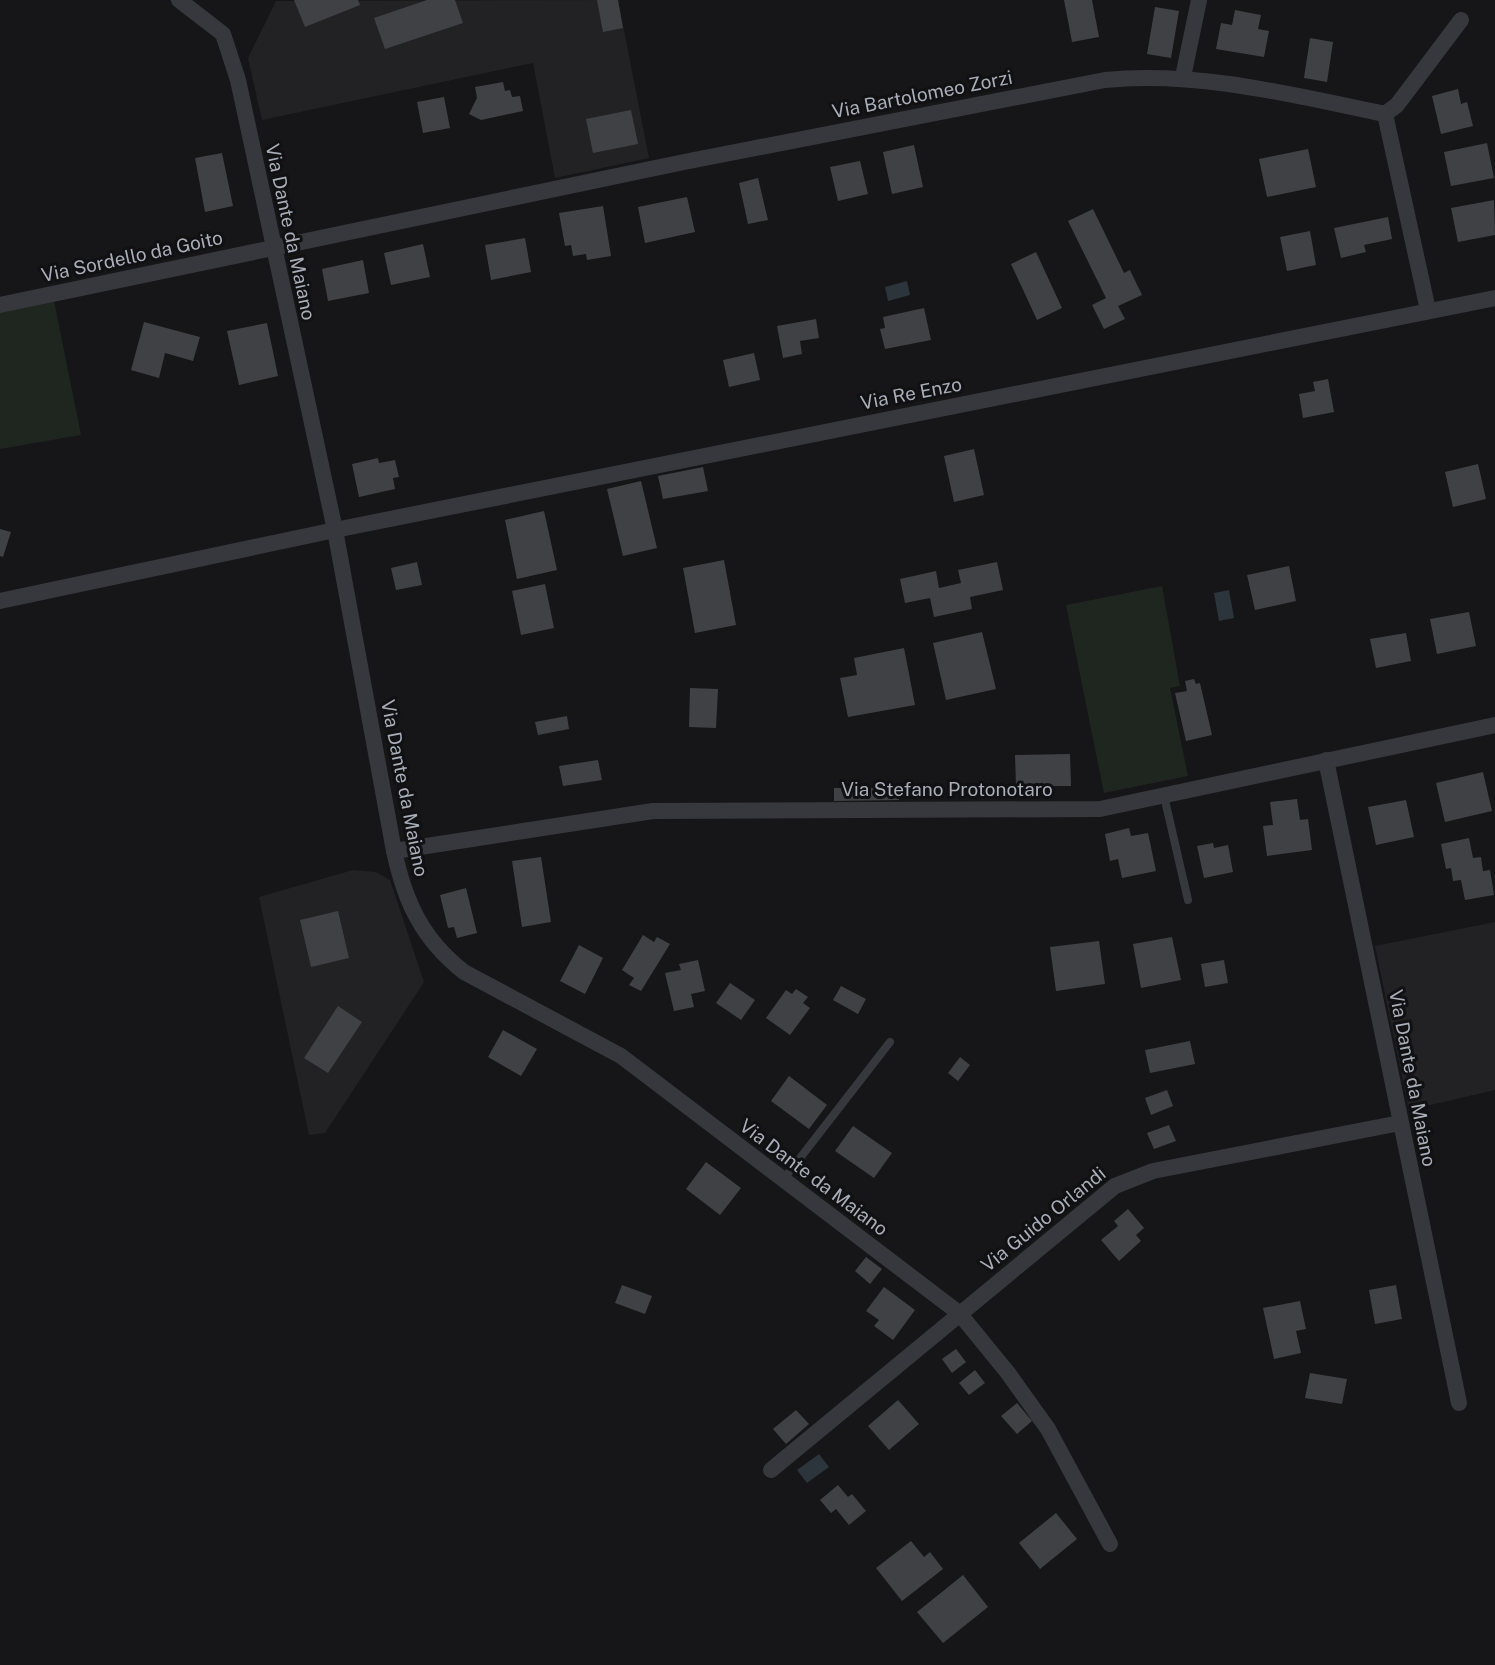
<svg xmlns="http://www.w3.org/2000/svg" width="1495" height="1665" font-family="'Public Sans',sans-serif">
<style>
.built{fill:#222225}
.green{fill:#1e261f}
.water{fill:#2c353c}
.building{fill:#404145}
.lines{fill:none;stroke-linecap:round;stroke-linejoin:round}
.service{stroke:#37383d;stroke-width:8}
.minor{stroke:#37383d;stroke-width:16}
.labels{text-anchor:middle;stroke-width:6;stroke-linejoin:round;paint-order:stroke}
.street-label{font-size:19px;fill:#a8adb8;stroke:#111113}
</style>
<rect width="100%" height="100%" fill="#161618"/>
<g class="built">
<polygon points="618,0 649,158 555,178 533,63 262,120 248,58 276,1"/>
<polygon points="353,870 376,872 390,880 424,982 325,1133 309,1135 259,897"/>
<polygon points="1495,922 1495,1090 1409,1110 1375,946"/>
</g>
<g class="green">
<polygon points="54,301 81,435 0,449 0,313"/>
<polygon points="1162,586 1180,686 1170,688 1188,776 1104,793 1066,605"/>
</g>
<g class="water">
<polygon points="907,281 910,295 888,301 885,287"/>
<polygon points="1229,590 1234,618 1219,621 1214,593"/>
<polygon points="819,1454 829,1467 807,1483 797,1470"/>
</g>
<g class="building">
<polygon points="294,0 358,0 360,5 305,27"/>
<polygon points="427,0 455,0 463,23 385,49 374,18"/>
<polygon points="597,0 618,0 623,28 603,32"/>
<polygon points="1064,0 1092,0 1099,37 1072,42"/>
<polygon points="1155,7 1179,11 1171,58 1147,54"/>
<polygon points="1235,10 1261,15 1258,29 1269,31 1264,57 1216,49 1221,23 1232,25"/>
<polygon points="1310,38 1333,42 1327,82 1304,78"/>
<polygon points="503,82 505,91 510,90 512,97 520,96 523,111 481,120 469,114 477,98 475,87"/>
<polygon points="1458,89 1461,104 1467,102 1473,126 1441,134 1432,96"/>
<polygon points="444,97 450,128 423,133 417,102"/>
<polygon points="631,110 638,144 593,153 586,119"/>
<polygon points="1487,143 1494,178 1451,186 1444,152"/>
<polygon points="914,145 923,187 892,194 883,152"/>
<polygon points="1308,149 1316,187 1267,197 1259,159"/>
<polygon points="222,153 233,206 205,212 195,158"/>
<polygon points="860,161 868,194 838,201 830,167"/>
<polygon points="758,178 768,220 748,224 739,183"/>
<polygon points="687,197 695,232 645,243 638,207"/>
<polygon points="1494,200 1495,235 1458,242 1451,208"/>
<polygon points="603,206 611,256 587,260 586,254 573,256 571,245 565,246 559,213"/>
<polygon points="1093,209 1124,273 1130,270 1142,295 1118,306 1125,319 1104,329 1092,305 1106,298 1068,221"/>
<polygon points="1388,217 1392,239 1364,245 1366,252 1341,258 1334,228"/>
<polygon points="1310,231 1316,265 1287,271 1280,237"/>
<polygon points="525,238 531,272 491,280 485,245"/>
<polygon points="423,244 430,277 391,285 384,253"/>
<polygon points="1036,252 1062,308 1037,320 1011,264"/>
<polygon points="363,260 369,293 328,301 322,269"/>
<polygon points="924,308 931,340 885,349 880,329 885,328 883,317"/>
<polygon points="816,319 819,338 800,341 802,354 783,358 777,326"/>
<polygon points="144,322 200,337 193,361 165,353 159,378 131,370"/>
<polygon points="267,323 278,376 239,385 227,331"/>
<polygon points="754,353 760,380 729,387 723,360"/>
<polygon points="1328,379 1334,412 1303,418 1299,394 1315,391 1313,382"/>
<polygon points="974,449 984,495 954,502 944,456"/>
<polygon points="378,458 379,463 395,460 399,477 393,478 395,489 359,497 352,464"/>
<polygon points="1478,464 1486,499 1453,507 1445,472"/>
<polygon points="703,467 708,491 663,499 658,476"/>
<polygon points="641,481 657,548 623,556 607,489"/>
<polygon points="544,511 557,570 517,579 505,520"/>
<polygon points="0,529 11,532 3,557 0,556"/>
<polygon points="724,560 736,625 695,633 683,568"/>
<polygon points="417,562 422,585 396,590 391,568"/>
<polygon points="997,562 1003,590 970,597 972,609 934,617 930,598 905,603 900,579 936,571 939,588 961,583 958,570"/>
<polygon points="1289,566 1296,601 1255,610 1247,575"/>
<polygon points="545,584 554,628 521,635 512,591"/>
<polygon points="1469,612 1476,646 1437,654 1430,619"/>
<polygon points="982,632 996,689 946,700 933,643"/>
<polygon points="1406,633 1411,661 1376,668 1370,639"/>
<polygon points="904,648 915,705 848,717 840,678 857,675 854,658"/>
<polygon points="1194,679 1196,684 1200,683 1212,735 1186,741 1175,693 1187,691 1185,681"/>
<polygon points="690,688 718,689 716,728 689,727"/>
<polygon points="567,716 569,729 538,735 535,722"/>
<polygon points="1070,754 1071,786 1016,786 1015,755"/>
<polygon points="598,760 602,780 563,786 559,766"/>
<polygon points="1483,772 1492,811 1445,822 1436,783"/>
<polygon points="834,788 899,788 899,800 834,801"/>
<polygon points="1297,799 1300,820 1308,819 1312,850 1267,856 1263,826 1273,825 1270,802"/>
<polygon points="1406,800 1414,837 1376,845 1368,807"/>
<polygon points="1129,828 1131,836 1148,833 1156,871 1122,878 1118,859 1110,861 1105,834"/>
<polygon points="1469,838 1473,858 1481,857 1483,871 1490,870 1494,895 1465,900 1461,880 1453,881 1451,868 1446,869 1441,844"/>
<polygon points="1213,843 1214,848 1228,845 1233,872 1204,878 1197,846"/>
<polygon points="541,857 551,922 522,927 512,861"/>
<polygon points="466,888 477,933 457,938 454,927 448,928 440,895"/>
<polygon points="338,911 349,958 311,967 300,920"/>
<polygon points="643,935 654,942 657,937 670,944 641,991 629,985 634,978 622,970"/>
<polygon points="1172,937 1181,980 1141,988 1133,944"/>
<polygon points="1099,941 1105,984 1056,991 1050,947"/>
<polygon points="579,945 603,958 585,994 560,981"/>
<polygon points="698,960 705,991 691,994 694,1007 674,1011 665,973 681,970 679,964"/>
<polygon points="1224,960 1228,983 1205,987 1201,964"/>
<polygon points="730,983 755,1000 741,1020 716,1003"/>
<polygon points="841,986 866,999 858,1014 833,1000"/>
<polygon points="796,989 808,997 803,1003 810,1008 790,1035 766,1018 786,990 792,994"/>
<polygon points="338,1006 362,1022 328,1073 304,1058"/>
<polygon points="503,1030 537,1049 521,1076 488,1057"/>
<polygon points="1190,1041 1195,1064 1150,1073 1145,1050"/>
<polygon points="960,1057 970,1065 958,1081 948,1073"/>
<polygon points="789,1076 827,1105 809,1129 771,1101"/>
<polygon points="1167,1090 1173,1106 1151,1115 1145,1098"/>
<polygon points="1169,1125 1176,1141 1154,1149 1147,1133"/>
<polygon points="853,1126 892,1153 874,1178 835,1151"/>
<polygon points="706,1162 741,1188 720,1215 686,1189"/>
<polygon points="1128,1209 1144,1228 1136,1235 1141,1241 1119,1261 1101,1240 1118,1226 1114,1221"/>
<polygon points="866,1257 882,1269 870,1284 855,1271"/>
<polygon points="622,1285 652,1296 645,1314 615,1303"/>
<polygon points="1396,1285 1402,1319 1375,1324 1369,1290"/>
<polygon points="884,1287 915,1310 893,1340 874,1326 879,1320 866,1311"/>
<polygon points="1300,1301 1306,1329 1296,1331 1301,1353 1274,1359 1263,1308"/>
<polygon points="956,1349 966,1362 952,1373 942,1359"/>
<polygon points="975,1370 985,1383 969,1395 959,1383"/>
<polygon points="1310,1373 1347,1379 1342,1404 1305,1398"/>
<polygon points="898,1400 919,1424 889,1450 868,1426"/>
<polygon points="1017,1403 1032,1421 1017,1434 1001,1416"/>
<polygon points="796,1410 809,1424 786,1444 773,1429"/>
<polygon points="838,1485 848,1497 852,1494 866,1511 849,1525 836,1509 831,1513 820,1500"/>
<polygon points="1056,1513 1077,1539 1040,1569 1019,1543"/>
<polygon points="911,1541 924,1557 930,1552 943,1569 902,1601 876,1568"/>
<polygon points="963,1575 988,1607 943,1643 917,1612"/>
</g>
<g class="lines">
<g class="service">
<polyline points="1164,796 1188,900"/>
<polyline points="783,1180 890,1042"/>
</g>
<g class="minor">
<path d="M179,0L223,34L238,80L335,530L394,851C405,902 422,939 464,972L621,1056L959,1313L1008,1373L1048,1429L1110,1544"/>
<polyline points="1183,77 1199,0"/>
<polyline points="1385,114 1397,105 1461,20"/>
<path d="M0,305L684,162L1105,80C1200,71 1292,95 1385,114L1428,310"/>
<polyline points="0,601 335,530 1495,298"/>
<polyline points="1326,760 1459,1403"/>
<polyline points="394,851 653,811 1100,809 1495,725"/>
<polyline points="771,1470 1115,1186 1153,1171 1400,1123"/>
</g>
</g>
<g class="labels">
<g class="street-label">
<text transform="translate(922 94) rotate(-11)" y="7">Via Bartolomeo Zorzi</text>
<text transform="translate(291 232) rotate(78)" y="7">Via Dante da Maiano</text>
<text transform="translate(132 256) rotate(-12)" y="7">Via Sordello da Goito</text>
<text transform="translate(911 393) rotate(-11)" y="7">Via Re Enzo</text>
<text transform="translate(405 788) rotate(79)" y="7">Via Dante da Maiano</text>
<text x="947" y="796">Via Stefano Protonotaro</text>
<text transform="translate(1413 1078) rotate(79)" y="7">Via Dante da Maiano</text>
<text transform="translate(814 1177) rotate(37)" y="7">Via Dante da Maiano</text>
<text transform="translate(1043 1219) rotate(-39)" y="7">Via Guido Orlandi</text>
</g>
</g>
</svg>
